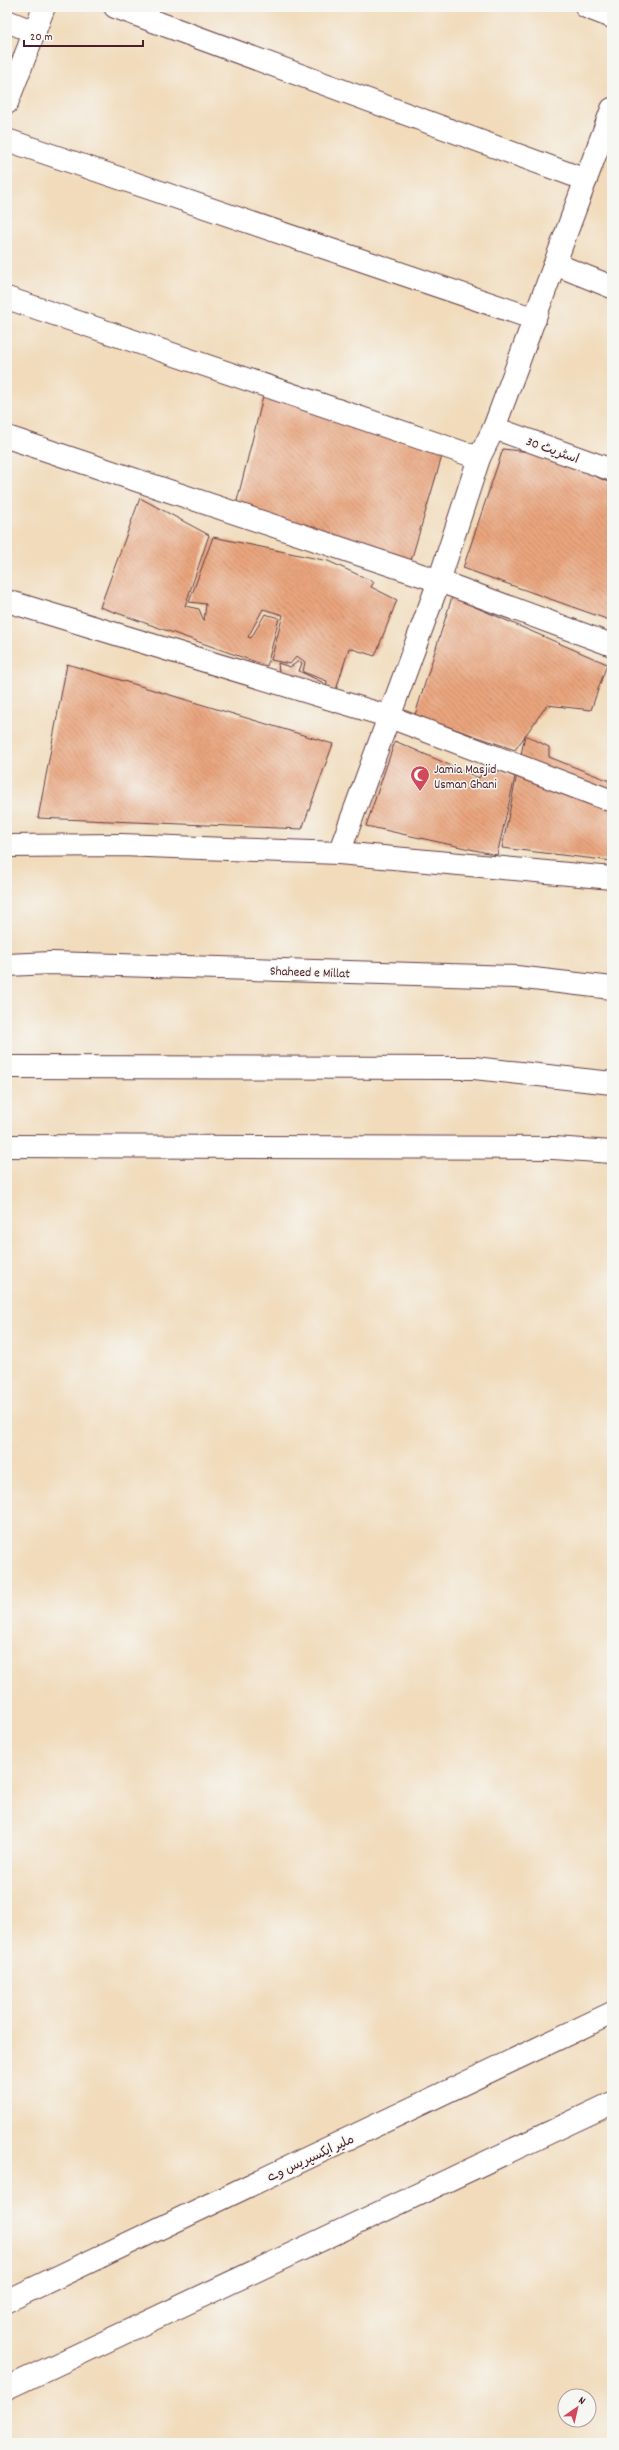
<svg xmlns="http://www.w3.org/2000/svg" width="619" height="2450" font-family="Dekko,'Playpen Sans Arabic',sans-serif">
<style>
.building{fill:url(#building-back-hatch)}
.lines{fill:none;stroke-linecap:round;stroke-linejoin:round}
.minor-casing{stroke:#633b41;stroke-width:24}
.major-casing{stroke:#633b41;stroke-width:24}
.highway-casing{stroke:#633b41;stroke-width:24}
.minor{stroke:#fff;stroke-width:22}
.major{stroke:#fff;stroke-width:22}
.highway{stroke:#fff;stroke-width:22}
.labels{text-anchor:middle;stroke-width:3;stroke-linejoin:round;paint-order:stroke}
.street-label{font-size:13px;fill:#4a1f2b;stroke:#f6f6f2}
.poi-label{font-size:13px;fill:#4a1f2b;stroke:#f6f6f2;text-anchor:start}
</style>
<defs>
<pattern id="building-back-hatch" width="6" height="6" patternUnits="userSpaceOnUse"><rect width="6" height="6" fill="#e9a57e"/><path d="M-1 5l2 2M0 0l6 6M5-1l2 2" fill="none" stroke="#bf8667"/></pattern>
</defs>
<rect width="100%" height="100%" fill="#f6f6f2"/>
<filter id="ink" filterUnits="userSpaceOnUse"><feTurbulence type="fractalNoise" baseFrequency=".025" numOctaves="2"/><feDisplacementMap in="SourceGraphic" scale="8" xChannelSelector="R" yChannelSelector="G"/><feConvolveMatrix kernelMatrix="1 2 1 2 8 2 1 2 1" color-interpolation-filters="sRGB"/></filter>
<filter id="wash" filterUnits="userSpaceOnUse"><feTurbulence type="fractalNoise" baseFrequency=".012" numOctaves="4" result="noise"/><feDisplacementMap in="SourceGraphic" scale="16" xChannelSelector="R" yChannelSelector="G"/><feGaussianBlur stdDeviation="0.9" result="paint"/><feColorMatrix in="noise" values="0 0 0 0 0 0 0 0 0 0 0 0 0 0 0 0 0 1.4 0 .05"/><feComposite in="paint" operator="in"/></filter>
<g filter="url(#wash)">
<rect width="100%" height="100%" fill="#f1dbbb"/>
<g id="blocks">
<g class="building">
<polygon points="264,393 445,446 410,564 235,509"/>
<polygon points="503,449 548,454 612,484 612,621 463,568"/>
<polygon points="140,498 209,535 185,606 199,609 204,621 206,604 189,602 213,537 328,561 374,582 371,587 397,600 375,656 349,648 336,690 326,689 327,681 303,672 305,662 297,656 290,664 271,660 283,615 263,609 248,637 251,638 265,614 279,618 267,666 100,607"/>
<polygon points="452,597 607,664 591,710 547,705 515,750 415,715"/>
<polygon points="299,661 302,663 299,671 324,683 322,688 279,672 278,663 290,667"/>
<polygon points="67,664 333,744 302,829 38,818"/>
<polygon points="525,735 549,747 549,757 612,782 612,861 502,848"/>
<polygon points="395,741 479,778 488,763 515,777 497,855 366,826"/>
</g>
</g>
</g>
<g filter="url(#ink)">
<use href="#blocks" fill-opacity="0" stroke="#633b41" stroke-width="1"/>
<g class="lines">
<g class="minor-casing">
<g id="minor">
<polyline points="115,7 586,180"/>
<polyline points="586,7 612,17"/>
<polyline points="7,21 34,32"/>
<polyline points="7,103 44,7"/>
<polyline points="7,140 535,319"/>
<polyline points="555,264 612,287"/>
<polyline points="7,298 479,458"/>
<polyline points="494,428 612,470"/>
<polyline points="7,437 439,581 612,645"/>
<polyline points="7,601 387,716 612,801"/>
<polyline points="7,846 121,845 339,853 612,878"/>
<polyline points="339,853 439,581 479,458 494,428 612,109"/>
<polyline points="7,1146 554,1148 612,1152"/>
</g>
</g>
<g class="major-casing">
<g id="major">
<polyline points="7,965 51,963 516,977 612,988"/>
<polyline points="7,1067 474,1068 612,1083"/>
</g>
</g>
<g class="highway-casing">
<g id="highway">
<polyline points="7,2301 612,2013"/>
<polyline points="7,2388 612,2103"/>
</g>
</g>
<use href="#minor" class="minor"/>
<use href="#major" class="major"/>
<use href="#highway" class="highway"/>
</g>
</g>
<defs>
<g id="mosque-pin" transform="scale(1)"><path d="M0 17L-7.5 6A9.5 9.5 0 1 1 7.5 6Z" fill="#d1495b" stroke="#f6f6f2"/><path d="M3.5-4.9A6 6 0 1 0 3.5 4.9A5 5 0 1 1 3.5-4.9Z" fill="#fff"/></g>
</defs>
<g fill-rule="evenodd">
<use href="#mosque-pin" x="420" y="775"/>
</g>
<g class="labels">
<g class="street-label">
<text transform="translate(553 449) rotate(20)" y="5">اسٹریٹ 30</text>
<text transform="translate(310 971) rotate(2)" y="5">Shaheed e Millat</text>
<text transform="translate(310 2157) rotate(-25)" y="5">ملیر ایکسپریس وے</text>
</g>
<g class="poi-label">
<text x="434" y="773">Jamia Masjid<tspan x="434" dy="15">Usman Ghani</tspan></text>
</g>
</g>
<rect width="619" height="2450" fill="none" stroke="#f6f6f2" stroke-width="24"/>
<g transform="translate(577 2408) rotate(34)"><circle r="19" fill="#f6f6f2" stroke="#b1a0a2"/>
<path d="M0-3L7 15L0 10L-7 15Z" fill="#d1495b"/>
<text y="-6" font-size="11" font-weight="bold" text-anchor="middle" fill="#4a1f2b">N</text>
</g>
<path d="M24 40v6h119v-6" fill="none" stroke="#4a1f2b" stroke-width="2"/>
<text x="30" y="40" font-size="12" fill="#4a1f2b" stroke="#f6f6f2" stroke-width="3" paint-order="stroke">20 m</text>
</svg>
